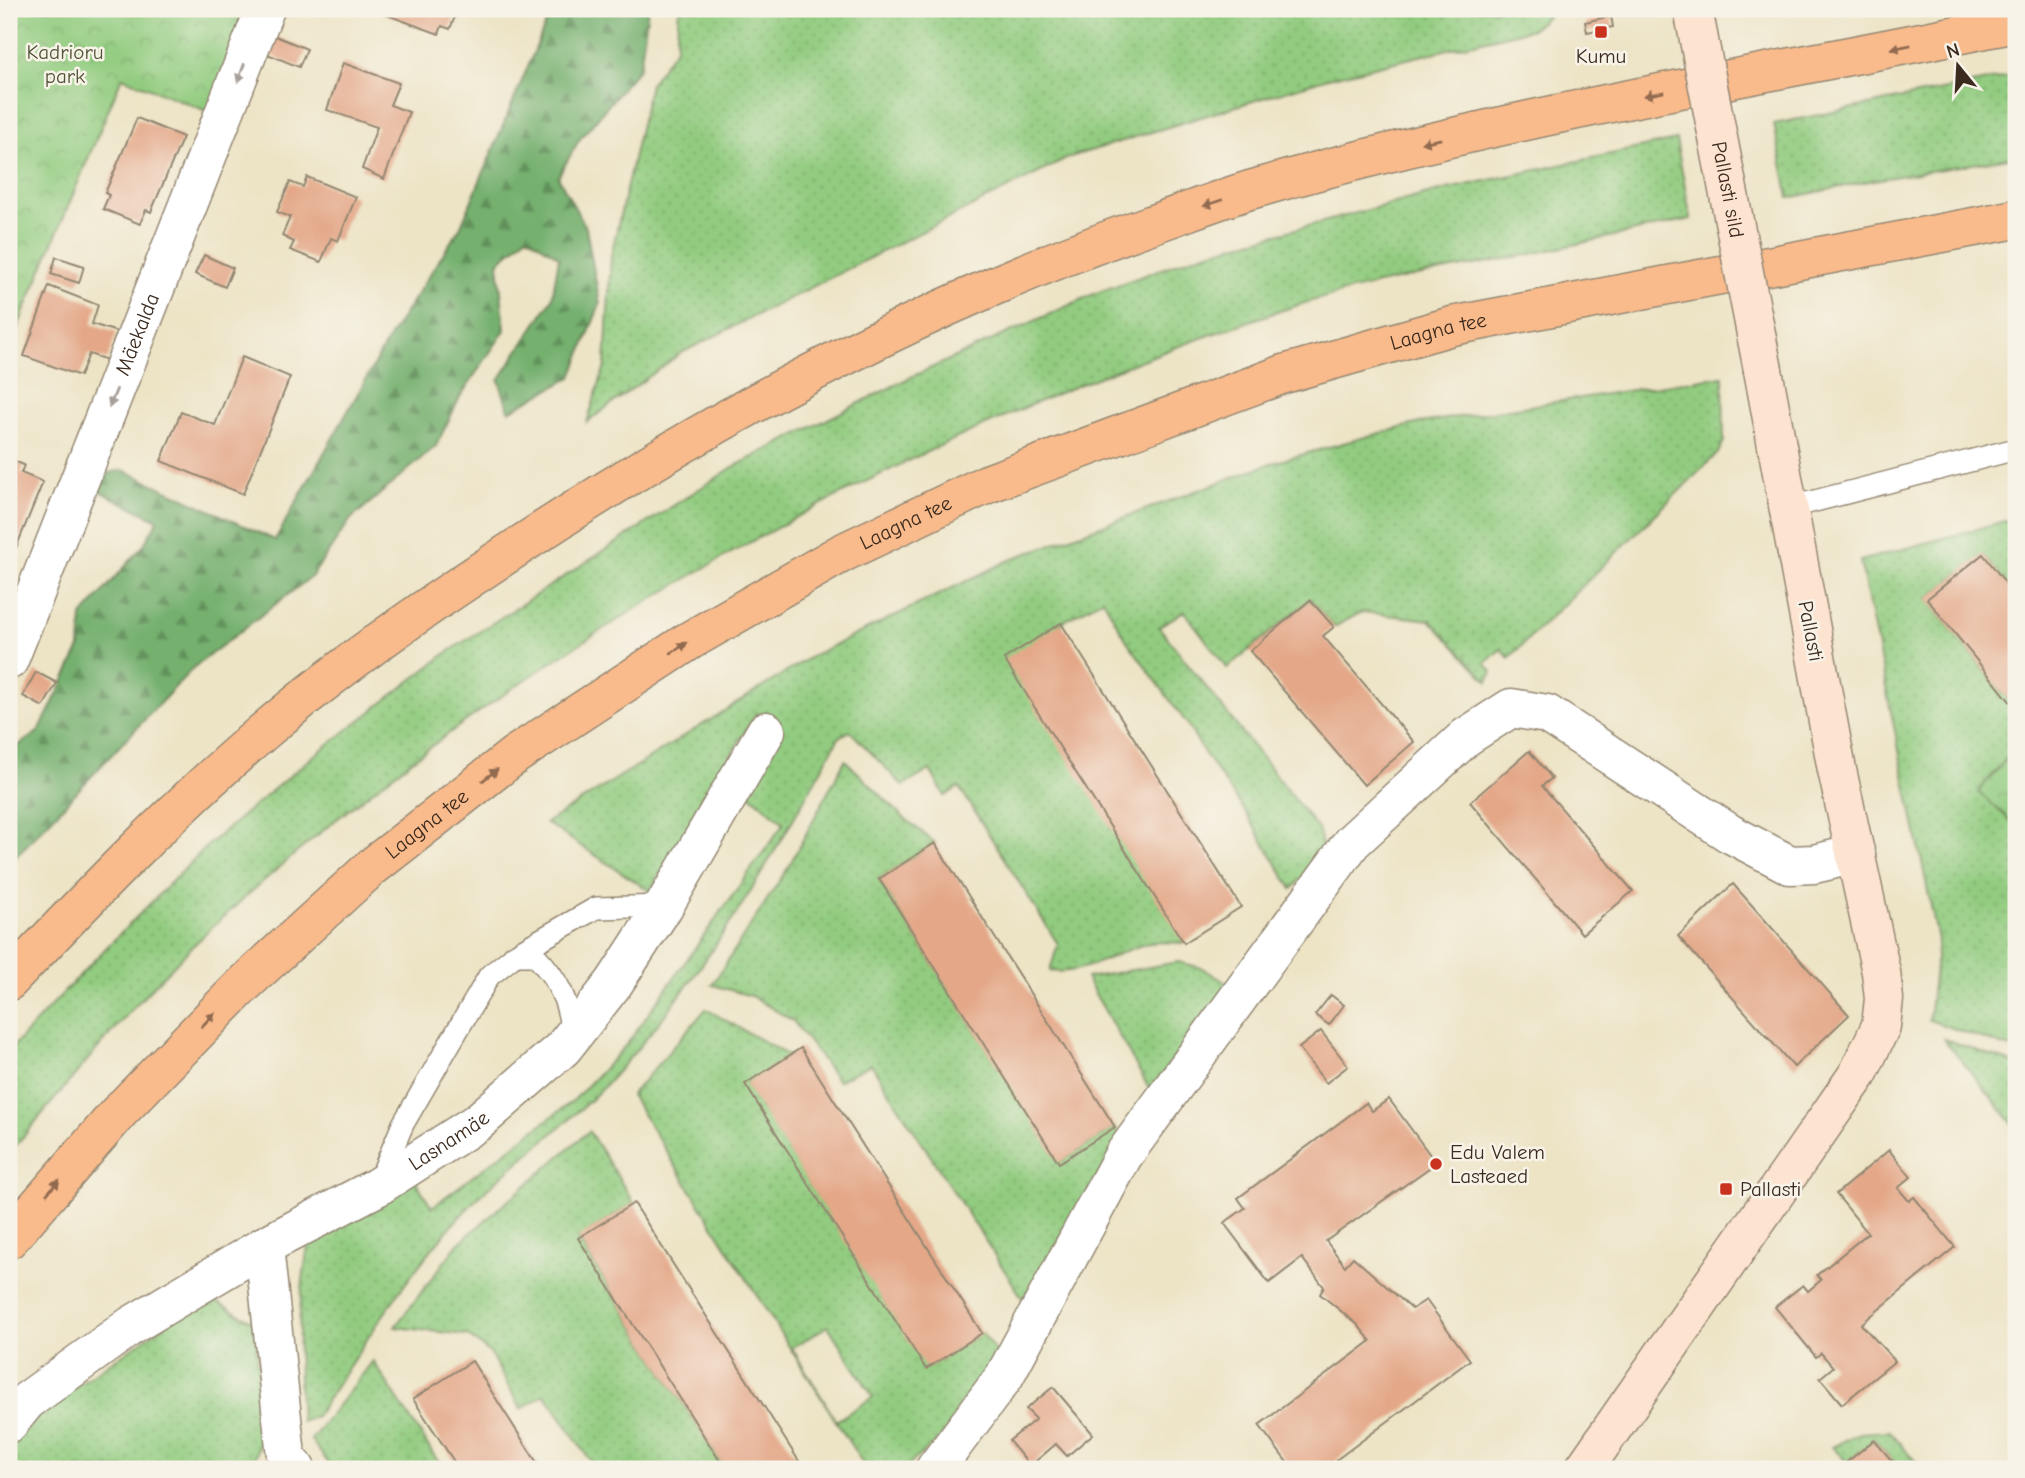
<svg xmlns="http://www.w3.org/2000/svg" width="2025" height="1478" font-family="'Comic Neue',sans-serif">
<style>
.grass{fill:url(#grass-dots);stroke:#667b4f;stroke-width:2;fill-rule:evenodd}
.forest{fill:url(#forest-firs);stroke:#586d46;stroke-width:2}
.park{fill:url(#park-crowns);stroke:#667b4f;stroke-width:2}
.building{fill:#e4a889}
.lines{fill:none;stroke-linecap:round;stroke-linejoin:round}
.lane-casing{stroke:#948772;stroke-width:24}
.street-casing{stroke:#948772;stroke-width:41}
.secondary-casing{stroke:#948772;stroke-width:41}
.primary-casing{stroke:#948772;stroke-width:41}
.lane{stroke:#fff;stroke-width:21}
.street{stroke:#fff;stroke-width:38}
.secondary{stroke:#fde4d1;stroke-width:38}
.primary{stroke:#fabb8c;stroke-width:38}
.secondary-bridge-casing{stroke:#948772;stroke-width:41;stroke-linecap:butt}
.secondary-bridge{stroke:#fde4d1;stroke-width:38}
.oneway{fill:#916b50}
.oneway2{fill:#a79f9a}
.poi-dot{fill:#c8321e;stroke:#f7f3e8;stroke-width:2.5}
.labels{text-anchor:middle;stroke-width:5;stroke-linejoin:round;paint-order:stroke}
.park-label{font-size:21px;fill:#515236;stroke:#f7f3e8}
.poi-label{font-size:21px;fill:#3b2a1e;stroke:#f7f3e8;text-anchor:start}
.street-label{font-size:21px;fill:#3b2a1e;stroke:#f7f3e8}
</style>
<defs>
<pattern id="grass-dots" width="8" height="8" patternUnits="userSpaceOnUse" patternTransform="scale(1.75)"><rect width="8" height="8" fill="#92cc80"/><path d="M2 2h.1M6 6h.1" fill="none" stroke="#7faf6e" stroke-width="1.8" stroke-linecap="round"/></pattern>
<pattern id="forest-firs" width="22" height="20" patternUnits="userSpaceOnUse" patternTransform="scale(1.75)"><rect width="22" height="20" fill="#75b06e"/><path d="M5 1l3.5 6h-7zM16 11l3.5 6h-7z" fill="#618f5a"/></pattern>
<pattern id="park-crowns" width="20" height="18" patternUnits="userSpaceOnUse" patternTransform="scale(1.75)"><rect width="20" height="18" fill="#92cc80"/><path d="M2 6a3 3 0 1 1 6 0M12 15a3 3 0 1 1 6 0" fill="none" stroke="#7faf6e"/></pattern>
</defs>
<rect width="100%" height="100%" fill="#f7f3e8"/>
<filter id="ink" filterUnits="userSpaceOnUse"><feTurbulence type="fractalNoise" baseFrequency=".0143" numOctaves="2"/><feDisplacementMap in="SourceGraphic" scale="14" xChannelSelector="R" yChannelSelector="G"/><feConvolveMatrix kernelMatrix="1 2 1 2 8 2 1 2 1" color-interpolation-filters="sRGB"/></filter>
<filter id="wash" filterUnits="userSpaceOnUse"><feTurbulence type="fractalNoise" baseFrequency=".00686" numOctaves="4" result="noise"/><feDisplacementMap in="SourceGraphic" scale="28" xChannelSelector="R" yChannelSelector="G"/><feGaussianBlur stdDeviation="1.57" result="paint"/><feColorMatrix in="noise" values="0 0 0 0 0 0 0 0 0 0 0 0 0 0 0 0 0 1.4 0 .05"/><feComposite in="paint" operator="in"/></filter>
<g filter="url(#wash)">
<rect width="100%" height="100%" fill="#ede4c6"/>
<g class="grass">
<polygon points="679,9 1556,9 1532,29 1328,78 1070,157 681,353 587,422 605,366 611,256 650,84 676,48"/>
<polygon points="2016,75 2016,157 1874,180 1789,198 1774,124"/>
<path d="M1676,140L1691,219C1639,230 1588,242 1536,253C1453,270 1367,282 1286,309C903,434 518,646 221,919C144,990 75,1074 9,1154V1051L96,958L209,844L312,757L448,652L733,467L909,378L1096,293L1202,254L1443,190Z"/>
<path d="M1723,376L1724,441L1718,453L1509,658L1501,649L1485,663L1492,672L1488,682L1430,620L1362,612L1334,627L1310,600L1227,668L1184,611L1159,627L1318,829L1325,854L1292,889L1244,810L1206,756L1188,725L1127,641L1103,599L1061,623L1184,943C1173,943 1161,941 1150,943C1117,950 1086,976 1050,971L1058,944L959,787L945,796L930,770L903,786L850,731L839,737C773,858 704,978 610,1080C566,1128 510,1163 465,1211C407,1272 363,1347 316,1416L301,1422C297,1358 297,1310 308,1246L415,1180L432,1207L575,1099L627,1044L784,823L747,792L781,725L756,713L650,891L546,823L812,656L1014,558L1269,464L1354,440L1420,423Z"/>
<polygon points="2016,518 2016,596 1983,555 1927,599 2016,709 2016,765 2008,757 1978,792 2016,825 2016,1050 1929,1020 1938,940 1860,561"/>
<polygon points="845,760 902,816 935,843 879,879 1060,1162 1115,1127 1121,1139 1023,1299 871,1064 838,1081 793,1021 751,996 712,985 789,866"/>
<polygon points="1178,962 1202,968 1230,985 1150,1090 1086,978"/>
<path d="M706,1009L789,1056L746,1084L927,1368L982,1333L1000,1358L939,1440L903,1469L865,1467L631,1095ZM828,1326L873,1397L836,1421L792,1348Z"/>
<polygon points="1944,1039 2016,1064 2016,1128"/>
<polygon points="589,1131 634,1203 578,1239 725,1469 596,1469 545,1394 521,1409 490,1353 467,1335 395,1327 458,1244"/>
<polygon points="213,1300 254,1322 265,1427 251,1469 9,1469 9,1442 36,1414 200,1301"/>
<polygon points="373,1361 443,1469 333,1469 311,1440"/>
<polygon points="1889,1431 1922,1469 1899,1469 1875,1440 1847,1462 1832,1447 1860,1433"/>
</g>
<polygon class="forest" points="552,9 648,9 640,67 579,140 558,177 586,228 600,304 572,377 509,411 499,380 552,299 559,257 527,236 498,263 505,330 460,397 436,446 351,519 312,576 193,668 9,864 9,752 39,731 80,648 82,616 143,546 158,520 99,491 100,475 123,470 275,540 392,333 461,226"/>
<g class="park">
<polygon points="9,9 265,9 224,118 122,77 9,348"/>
<polygon points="2008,757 2016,765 2016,825 1978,792"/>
</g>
<g id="blocks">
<g class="building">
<polygon points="371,9 458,9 450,29 442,26 439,34"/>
<polygon points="1611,16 1613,27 1587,32 1585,22"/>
<polygon points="273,35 307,49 299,67 265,53"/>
<polygon points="343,63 399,83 390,105 409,112 384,179 362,169 377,127 327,110"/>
<polygon points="137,118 183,137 151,212 146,210 140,224 103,209 109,195 105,193"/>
<polygon points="307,177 356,197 338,241 331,238 321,262 290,250 294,242 282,236 290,217 277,212 290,182 303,187"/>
<polygon points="204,255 233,268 225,287 195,274"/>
<polygon points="56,257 84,266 79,283 51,274"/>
<polygon points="49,286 98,305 92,324 117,332 107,360 89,354 80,376 24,356"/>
<polygon points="242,357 290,377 243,494 161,461 181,412 215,425"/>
<polygon points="9,459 24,465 21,473 43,482 9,565"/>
<polygon points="1983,554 2016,596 2016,709 1927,599"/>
<polygon points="1310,600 1334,627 1323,636 1414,742 1364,785 1250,651"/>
<polygon points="1061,623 1241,907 1184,943 1004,659"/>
<polygon points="36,672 57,683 43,707 23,696"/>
<polygon points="1529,751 1552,778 1542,786 1633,891 1582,934 1470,802"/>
<polygon points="935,843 1115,1127 1059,1163 879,879"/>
<polygon points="1733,884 1849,1015 1794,1067 1678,936"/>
<polygon points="1331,995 1344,1005 1329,1025 1315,1015"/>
<polygon points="1321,1031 1348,1066 1326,1083 1299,1048"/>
<polygon points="801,1048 982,1333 926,1369 745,1084"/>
<polygon points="1389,1099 1436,1163 1326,1241 1345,1266 1353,1257 1412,1309 1426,1300 1470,1360 1336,1460 1338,1464 1331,1469 1292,1469 1259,1425 1371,1341 1358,1325 1320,1294 1324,1287 1302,1258 1269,1283 1224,1223 1245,1208 1238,1198 1366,1103 1372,1111"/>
<polygon points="1889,1150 1911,1177 1898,1188 1909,1201 1914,1197 1955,1247 1861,1324 1895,1361 1842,1404 1820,1378 1833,1367 1821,1353 1816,1357 1775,1307 1803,1285 1808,1291 1821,1280 1817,1275 1868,1233 1836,1194"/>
<polygon points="634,1203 804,1469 725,1469 578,1238"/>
<polygon points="472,1361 541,1469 459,1469 413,1399"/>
<polygon points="1053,1387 1093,1434 1067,1456 1056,1444 1030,1466 1009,1441 1036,1419 1026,1409"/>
<polygon points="1874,1440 1899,1469 1839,1469 1847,1462"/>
</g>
</g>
</g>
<g filter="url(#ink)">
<use href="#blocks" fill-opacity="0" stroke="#948772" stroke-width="2"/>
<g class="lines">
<g class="lane-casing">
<g id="lane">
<polyline points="1788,508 2016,449"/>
<path d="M514,955H535C559,980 569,1002 572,1037"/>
<polyline points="379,1181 403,1124 489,976 519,952 596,908 664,906"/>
</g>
</g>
<g class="street-casing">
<g id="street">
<path id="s1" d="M9,660L265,9"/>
<polyline points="264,1246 286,1456 296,1469"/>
<path id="s2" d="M9,1423L27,1401L132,1325L264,1246L377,1187L478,1122L563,1048L614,983L664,906L766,731"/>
<polyline points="935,1469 1004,1377 1123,1156 1352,842 1466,737 1511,708 1547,714 1729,833 1790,865 1814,864 1856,854"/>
</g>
</g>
<g class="secondary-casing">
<polyline id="secondary" points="1584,1469 1858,1074 1881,1026 1884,999 1881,972 1837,770 1763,370"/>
</g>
<g class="primary-casing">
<g id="primary">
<path d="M9,981C90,895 172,810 262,733C348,659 444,595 539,533C731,408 933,301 1150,225C1185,213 1221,198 1257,188C1506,116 1763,75 2016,23"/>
<path id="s3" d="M9,1239L119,1112L242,986L372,867L515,755L689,641L842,553L987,484L1284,374L1452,326L2016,219"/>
</g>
</g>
<use href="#lane" class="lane"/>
<use href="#street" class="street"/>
<use href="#secondary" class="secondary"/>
<use href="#primary" class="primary"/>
<g class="secondary-bridge-casing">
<g id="secondary-bridge">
<path id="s4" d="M1693,9L1763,370"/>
</g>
</g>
<use href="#secondary-bridge" class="secondary-bridge"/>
</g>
<defs><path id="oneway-solid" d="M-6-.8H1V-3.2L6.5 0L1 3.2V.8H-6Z" transform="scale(1.75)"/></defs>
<g class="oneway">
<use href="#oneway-solid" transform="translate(1901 47) rotate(169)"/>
<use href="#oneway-solid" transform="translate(1654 94) rotate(169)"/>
<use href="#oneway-solid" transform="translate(1431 141) rotate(168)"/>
<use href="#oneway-solid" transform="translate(1213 203) rotate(161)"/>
<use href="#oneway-solid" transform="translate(679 648) rotate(-33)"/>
<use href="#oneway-solid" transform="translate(490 775) rotate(-38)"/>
<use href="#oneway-solid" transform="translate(208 1020) rotate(-46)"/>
<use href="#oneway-solid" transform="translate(53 1187) rotate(-49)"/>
</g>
<g class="oneway2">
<use href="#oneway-solid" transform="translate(241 73) rotate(110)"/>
<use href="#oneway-solid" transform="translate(113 398) rotate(112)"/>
</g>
</g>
<g class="poi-dot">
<rect x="1594" y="25" width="14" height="14" rx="3.5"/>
<circle cx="1436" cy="1164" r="7"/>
<rect x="1719" y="1182" width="14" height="14" rx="3.5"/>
</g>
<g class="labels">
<g class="park-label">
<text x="65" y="59">Kadrioru<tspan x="65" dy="24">park</tspan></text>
</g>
<g class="poi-label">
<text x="1601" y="63" text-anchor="middle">Kumu</text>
<text x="1450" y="1159">Edu Valem<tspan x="1450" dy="24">Lasteaed</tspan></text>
<text x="1740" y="1196">Pallasti</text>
</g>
<g class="street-label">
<text dy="7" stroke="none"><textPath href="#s4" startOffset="184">Pallasti sild</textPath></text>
<text dy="7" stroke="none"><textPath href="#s3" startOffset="1724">Laagna tee</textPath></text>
<text dy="7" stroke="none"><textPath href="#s1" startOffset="350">Mäekalda</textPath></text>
<text dy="7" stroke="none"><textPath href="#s3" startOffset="1157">Laagna tee</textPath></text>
<text transform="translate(1811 631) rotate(79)" y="7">Pallasti</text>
<text dy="7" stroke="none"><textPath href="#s3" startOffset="590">Laagna tee</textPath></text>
<text dy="7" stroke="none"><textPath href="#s2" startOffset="525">Lasnamäe</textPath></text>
</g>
</g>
<rect width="2025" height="1478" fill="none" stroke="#f7f3e8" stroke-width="35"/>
<g transform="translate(1958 66) rotate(342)" stroke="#f7f3e8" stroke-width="5" paint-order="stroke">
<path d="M0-5L12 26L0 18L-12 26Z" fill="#3b2a1e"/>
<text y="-10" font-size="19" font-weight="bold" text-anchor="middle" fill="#3b2a1e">N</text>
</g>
</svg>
